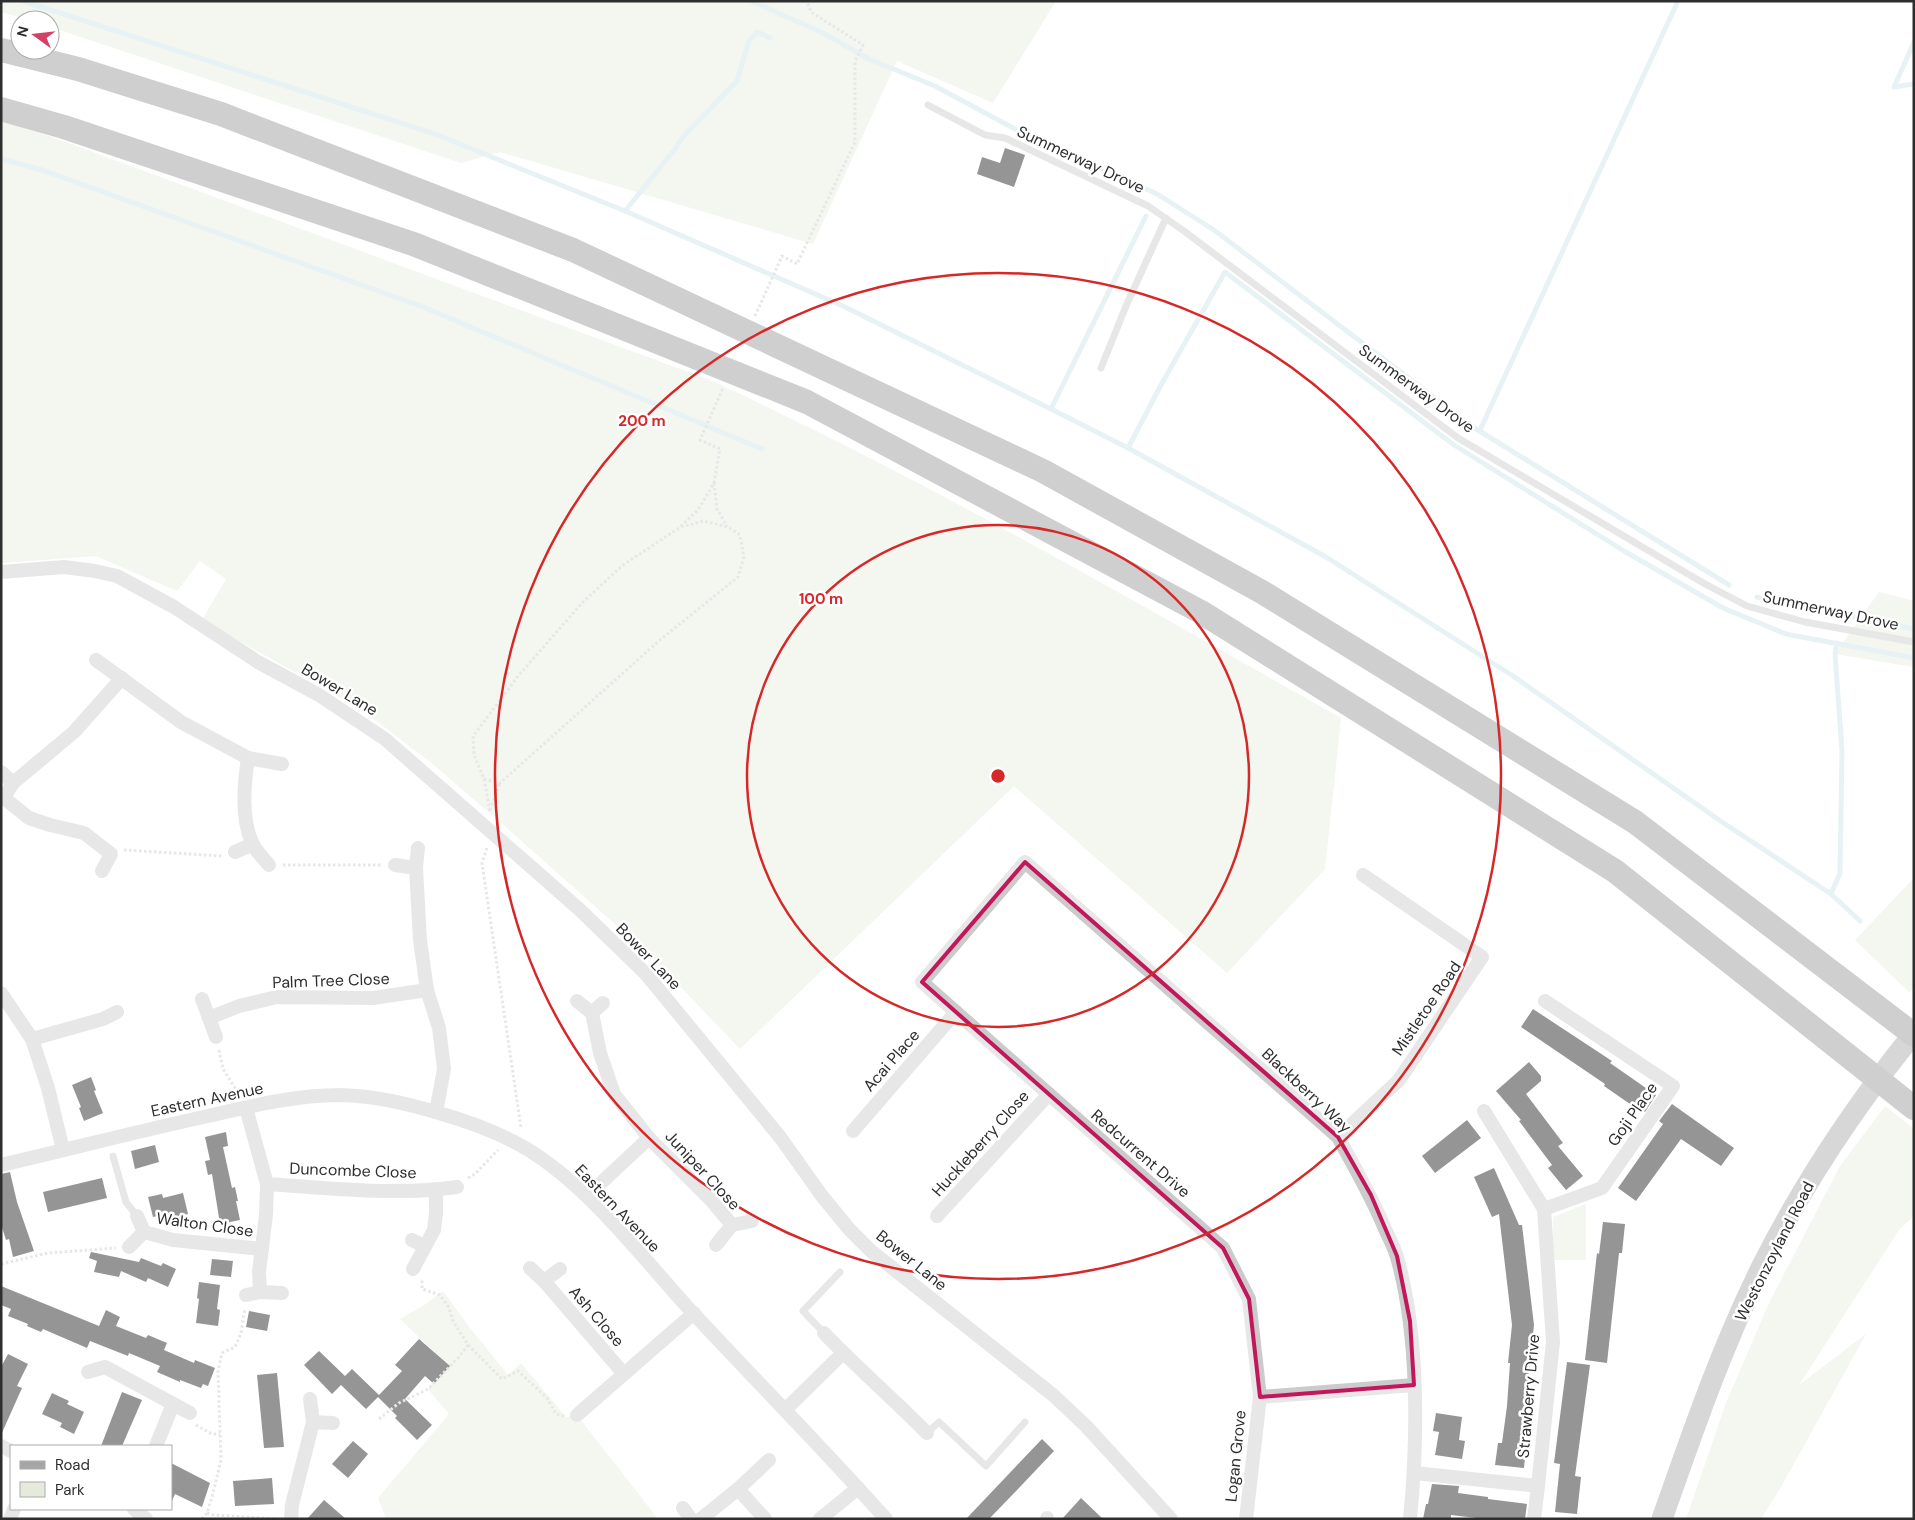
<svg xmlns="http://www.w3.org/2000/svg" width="1915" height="1520" font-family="'DM Sans',sans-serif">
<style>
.green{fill:#e6eadd}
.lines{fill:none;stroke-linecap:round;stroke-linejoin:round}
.stream{stroke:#cbe2e8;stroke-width:5}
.building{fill:#151515}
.path{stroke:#cbcbcb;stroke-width:3;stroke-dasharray:2.5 2.5;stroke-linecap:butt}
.service{stroke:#cbcbcb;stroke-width:7}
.minor{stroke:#cbcbcb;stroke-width:14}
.primary{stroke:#a6a6a6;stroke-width:21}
.motorway{stroke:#959595;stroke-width:24}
.marked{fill:none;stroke:#c2185b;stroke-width:4;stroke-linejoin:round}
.ring{fill:none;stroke:#d62828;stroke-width:2.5}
.labels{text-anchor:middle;stroke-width:5;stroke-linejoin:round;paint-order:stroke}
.street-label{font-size:16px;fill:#2e2e2e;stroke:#fff}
.centre{fill:#d62828;stroke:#fff;stroke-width:2.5}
.ring-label{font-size:15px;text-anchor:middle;font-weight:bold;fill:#d62828;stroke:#fff;stroke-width:5;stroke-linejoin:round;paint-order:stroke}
</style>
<rect width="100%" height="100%" fill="#fff"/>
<g class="green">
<polygon points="1,1 1056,1 993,103 897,61 813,244 500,152 461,163 50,27 50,20 29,20 1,12"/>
<path d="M1,120L14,123L710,380C927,480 1133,601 1341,718L1325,869L1227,973L1014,786L740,1049L653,958L499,821L429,761L362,710L202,620L226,579L200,561L177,591L96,556L1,563Z"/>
<polygon points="1879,592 1914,601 1914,667 1835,654"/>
<polygon points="1914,878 1914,989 1909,992 1855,940"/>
<polygon points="1885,1106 1914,1129 1914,1216 1899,1230 1799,1385 1866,1334 1781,1487 1761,1519 1686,1519 1726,1403 1769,1303 1840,1166"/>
<polygon points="1586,1204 1586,1260 1553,1260 1553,1217"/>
<polygon points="443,1291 470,1328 508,1375 521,1363 566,1417 577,1415 658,1519 386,1519 378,1498 449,1414 428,1389 449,1366 400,1319 426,1304"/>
</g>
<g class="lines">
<g class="stream">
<polyline points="23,1 435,134 625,211 845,307 1051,409 1128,448 1326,557 1513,676 1722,822 1831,894 1860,921"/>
<polyline points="751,1 823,33 869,59 935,86 1017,130 1157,194 1214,230 1473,427 1729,585"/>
<polyline points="1914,42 1894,87 1914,84"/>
<polyline points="1,159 42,170 423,307 762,449"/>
<polyline points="625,211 675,149 682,138 737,81 749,41 757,32 770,38"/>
<polyline points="1051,409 1146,216"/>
<polyline points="1480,430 1678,1"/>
<polyline points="1128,448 1161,385 1225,272 1454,445 1624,551 1723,608 1786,634 1914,658"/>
<polyline points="1757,597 1914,629"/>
<polyline points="1831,894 1840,873 1842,751 1835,654 1837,643"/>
</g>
</g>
<g class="building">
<polygon points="1005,148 1025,155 1014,187 977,174 982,157 1000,163"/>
<polygon points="1533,1009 1612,1061 1610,1063 1656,1095 1645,1112 1641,1109 1640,1111 1604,1086 1605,1084 1521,1027"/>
<polygon points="1529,1062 1541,1076 1541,1081 1526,1094 1563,1143 1558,1146 1583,1176 1566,1190 1548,1168 1552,1165 1519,1121 1521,1120 1496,1091"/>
<polygon points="91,1077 96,1090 94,1091 103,1113 84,1121 79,1108 81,1107 72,1085"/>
<polygon points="1672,1104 1734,1148 1721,1166 1681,1139 1636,1201 1618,1188 1663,1124 1659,1121"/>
<polygon points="1467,1120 1481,1138 1435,1173 1422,1156"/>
<polygon points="226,1132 228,1146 223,1147 232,1188 235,1187 238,1201 236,1201 240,1220 220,1224 212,1174 208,1175 205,1161 210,1160 205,1137"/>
<polygon points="155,1145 159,1162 135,1169 131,1151"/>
<polygon points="1494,1168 1519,1225 1522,1225 1534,1325 1528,1379 1531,1379 1523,1446 1526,1446 1524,1468 1495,1465 1498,1443 1502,1443 1507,1406 1510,1363 1508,1363 1512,1325 1499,1214 1492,1217 1474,1177"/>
<polygon points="10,1172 17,1202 34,1251 13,1257 9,1239 6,1240 1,1224 1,1174"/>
<polygon points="102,1178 107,1198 48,1212 43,1192"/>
<polygon points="183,1193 188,1214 174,1217 173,1213 153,1217 148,1197 162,1194 163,1198"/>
<polygon points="1603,1222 1625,1224 1622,1253 1619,1253 1607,1363 1585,1360 1597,1253 1599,1254"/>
<polygon points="91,1252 139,1262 141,1258 161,1266 163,1263 176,1269 168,1287 148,1278 146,1282 121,1271 119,1277 94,1272 97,1261 89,1258"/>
<polygon points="212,1259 233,1261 231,1277 210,1275"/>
<polygon points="199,1282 220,1285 217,1309 220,1310 218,1326 196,1323 199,1299 197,1298"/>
<polygon points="1,1286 99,1326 106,1310 120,1317 116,1326 146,1338 148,1335 167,1343 164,1350 194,1363 195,1360 215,1368 208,1386 203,1384 201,1388 180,1380 180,1382 157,1372 160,1366 129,1353 128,1356 90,1341 87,1348 43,1329 41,1332 27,1326 28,1324 8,1316 11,1309 1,1305"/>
<polygon points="249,1311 270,1315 267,1331 246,1327"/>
<polygon points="419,1339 450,1366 434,1384 425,1376 405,1399 432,1425 417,1440 395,1418 397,1416 378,1397 366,1409 341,1385 332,1394 304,1365 319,1351 345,1376 352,1369 379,1395 402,1371 395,1365"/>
<polygon points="8,1354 28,1364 17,1386 22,1388 1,1435 1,1367"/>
<polygon points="1567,1362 1590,1365 1575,1476 1581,1477 1577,1514 1555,1512 1560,1464 1554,1463"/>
<polygon points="277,1373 284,1447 264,1448 257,1375"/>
<polygon points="122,1392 142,1400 122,1446 101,1446"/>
<polygon points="52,1393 69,1401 67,1404 84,1412 74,1434 60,1427 62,1423 42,1414"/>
<polygon points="1436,1413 1462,1417 1459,1440 1465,1441 1462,1459 1435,1455 1439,1432 1433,1431"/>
<polygon points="1042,1439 1054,1451 1018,1489 989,1519 966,1519"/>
<polygon points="353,1441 368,1454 348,1478 332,1464"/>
<polygon points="171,1463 210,1483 202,1507 175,1494 171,1503"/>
<polygon points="272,1478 274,1504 235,1506 233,1481"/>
<polygon points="1432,1484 1459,1486 1458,1493 1488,1497 1488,1499 1527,1504 1525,1519 1485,1519 1451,1515 1451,1519 1423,1519 1426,1504 1428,1504"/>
<polygon points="1081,1498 1103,1519 1062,1519"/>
<polygon points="324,1500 346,1519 307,1519"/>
</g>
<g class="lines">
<g class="path">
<polyline points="755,316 782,256 797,264 855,142 855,61 863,45 811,12 807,1"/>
<polyline points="714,483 717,509 727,526"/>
<polyline points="484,779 500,783 660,640 738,577 744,557 740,535 728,527 703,521 682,527"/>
<polyline points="490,810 500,783"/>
<polyline points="490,811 484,779 474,755 473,736 519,675 582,603 623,565 679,528 698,510 714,483 720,449 700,440 723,388"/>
<polyline points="487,848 482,863 521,1128"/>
<polyline points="124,850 222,856"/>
<polyline points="283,865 382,865"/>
<polyline points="219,1050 223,1069 239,1094"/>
<polyline points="468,1178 475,1174 498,1150"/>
<polyline points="1,1264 48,1253 116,1248"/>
<polyline points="468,1345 502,1379 518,1371 547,1398 556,1414 564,1416"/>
<polyline points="379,1419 399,1403 428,1389 459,1357 468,1345 453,1321 448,1306 440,1295 422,1289 422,1279"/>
<polyline points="196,1425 212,1434 220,1434"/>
<polyline points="207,1513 214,1515 277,1519"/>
<polyline points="202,1519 207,1513 212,1497 221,1460 218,1371 222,1353 235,1347 241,1333 245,1308"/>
</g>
<g class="service">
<polyline points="928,105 985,135 1005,138 1148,206 1184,231 1458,438 1705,584 1747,606 1805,622 1914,642"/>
<polyline points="1101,368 1126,306 1166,218"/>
<polyline points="113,1156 126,1202 137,1216"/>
<polyline points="824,1333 803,1311 840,1272"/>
<polyline points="927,1433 939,1422 986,1466 1025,1422"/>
</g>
<g class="minor">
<polyline points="1,572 64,567 95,571 117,576 174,607 258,662 319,695 385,739 579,909 646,974 780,1137 822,1196 849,1229 871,1251 1053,1395 1086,1426 1171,1519"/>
<polyline points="96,660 181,722 248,758 282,764"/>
<path d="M248,758C244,785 241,817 252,843C256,851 263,858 269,865"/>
<polyline points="1,772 13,783"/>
<polyline points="418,848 416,868 420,940 427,990 439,1028 444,1069 436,1112"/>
<polyline points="235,852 253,844"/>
<polyline points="395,865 416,868"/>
<polyline points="102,871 111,854 84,833 50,825 29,818 4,798 13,783 74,732 122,678"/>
<polyline points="1,993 32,1039 48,1088 63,1150"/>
<polyline points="202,999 216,1037"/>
<polyline points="577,1001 592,1013"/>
<polyline points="603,1003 592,1013 600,1053 614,1094 649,1138 711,1200 732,1225 716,1245"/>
<polyline points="209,1018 239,1006 277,997 373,998 427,990"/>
<polyline points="32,1039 103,1019 117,1012"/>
<polyline points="246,1108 267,1184 266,1215 259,1272 260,1292"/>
<polyline points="853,1131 956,1012"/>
<polyline points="1338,1137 1399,1080 1482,957 1363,875"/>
<path d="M1,1165C70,1149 139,1131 208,1116C251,1106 296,1095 340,1095C375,1096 405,1103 439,1113C470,1122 499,1132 527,1149C590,1187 643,1259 693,1313C757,1382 823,1448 886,1519"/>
<path d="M267,1184C330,1188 395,1196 457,1187"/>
<polyline points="587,1196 649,1138"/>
<polyline points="1544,1209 1602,1188 1673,1086 1545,1001"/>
<polyline points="137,1216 144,1232"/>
<polyline points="937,1216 1049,1094"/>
<polyline points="732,1225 752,1221"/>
<polyline points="144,1232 173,1240 262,1249"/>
<polyline points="412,1240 424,1246"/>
<polyline points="129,1247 144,1232"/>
<polyline points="530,1268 544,1281 624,1374"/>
<polyline points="413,1269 434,1230 436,1213 436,1190"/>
<polyline points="544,1281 560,1269"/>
<polyline points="246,1295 260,1292 282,1293"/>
<path d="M824,1333C857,1368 894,1399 927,1433"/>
<polyline points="88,1372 105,1367 190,1413"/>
<polyline points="310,1399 313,1422"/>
<polyline points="786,1409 843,1353"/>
<polyline points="577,1415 694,1313"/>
<polyline points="1,1446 11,1451"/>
<polyline points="156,1446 173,1404"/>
<polyline points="1415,1473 1538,1486 1553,1342 1544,1209 1484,1111"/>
<polyline points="738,1489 765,1519"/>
<polyline points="683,1508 691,1519"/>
<polyline points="134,1509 146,1519"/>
<polyline points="10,1519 14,1509"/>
<polyline points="291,1519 292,1505 313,1422 333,1423"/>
<polyline points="701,1519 738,1489 769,1460"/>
<polyline points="820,1519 858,1488"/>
<polyline points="1047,1519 1047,1518"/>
<polyline points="1246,1519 1260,1397"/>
<path d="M1410,1519C1418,1438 1419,1335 1397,1257C1394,1247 1389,1238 1385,1229C1372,1197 1355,1168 1338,1137L1025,862L922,982L1223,1248L1249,1299L1260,1397L1414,1385"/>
<polyline points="1534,1519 1538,1486"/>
</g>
<path class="primary" d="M1662,1519C1692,1434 1721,1349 1761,1268C1803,1184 1855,1106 1914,1033"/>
<g class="motorway">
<polyline points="1,50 78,69 221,114 573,250 1043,471 1262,592 1635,822 1914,1035"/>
<polyline points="1,109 64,127 416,245 807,402 1201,612 1615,871 1914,1108"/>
</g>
</g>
<path d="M0 0H1915V1520H0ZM1025,862L1338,1137L1371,1195L1397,1256L1410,1321L1414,1385L1260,1397L1249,1299L1223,1248L922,982Z" fill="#fff" fill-opacity=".55" fill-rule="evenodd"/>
<path class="marked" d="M1025,862L1338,1137L1371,1195L1397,1256L1410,1321L1414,1385L1260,1397L1249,1299L1223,1248L922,982Z"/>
<g class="ring">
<circle cx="998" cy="776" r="251"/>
<circle cx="998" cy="776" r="503"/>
</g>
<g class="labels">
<g class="street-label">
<text transform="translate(1081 159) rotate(25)" y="6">Summerway Drove</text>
<text transform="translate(1417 388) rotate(36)" y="6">Summerway Drove</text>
<text transform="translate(1831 610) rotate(12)" y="6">Summerway Drove</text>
<text transform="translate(340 689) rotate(31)" y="6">Bower Lane</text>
<text transform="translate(649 956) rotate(46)" y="6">Bower Lane</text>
<text transform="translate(331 980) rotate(-2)" y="6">Palm Tree Close</text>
<text transform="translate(1426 1008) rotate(-56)" y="6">Mistletoe Road</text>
<text transform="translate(891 1060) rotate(-49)" y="6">Acai Place</text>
<text transform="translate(1307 1090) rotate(43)" y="6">Blackberry Way</text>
<text transform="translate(207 1099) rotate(-12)" y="6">Eastern Avenue</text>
<text transform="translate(1632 1114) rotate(-55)" y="6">Goji Place</text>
<text transform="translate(980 1143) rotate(-48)" y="6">Huckleberry Close</text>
<text transform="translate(1141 1153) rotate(41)" y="6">Redcurrent Drive</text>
<text transform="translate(353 1170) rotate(2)" y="6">Duncombe Close</text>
<text transform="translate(703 1170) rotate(47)" y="6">Juniper Close</text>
<text transform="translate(618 1208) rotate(46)" y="6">Eastern Avenue</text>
<text transform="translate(205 1224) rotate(8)" y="6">Walton Close</text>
<text transform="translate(1774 1251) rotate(-63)" y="6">Westonzoyland Road</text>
<text transform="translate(912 1260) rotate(39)" y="6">Bower Lane</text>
<text transform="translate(597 1316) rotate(49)" y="6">Ash Close</text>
<text transform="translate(1528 1396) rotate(-85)" y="6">Strawberry Drive</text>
<text transform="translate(1235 1456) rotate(-84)" y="6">Logan Grove</text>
</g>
</g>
<circle cx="998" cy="776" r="8" class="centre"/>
<g class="ring-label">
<text x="642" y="426">200 m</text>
<text x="821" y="604">100 m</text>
</g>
<rect width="1915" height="1520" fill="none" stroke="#2e2e2e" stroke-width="5"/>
<rect x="10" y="1445" width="162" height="65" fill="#ffffff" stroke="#ababab"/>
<rect x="20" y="1461" width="25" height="8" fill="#a6a6a6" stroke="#ababab"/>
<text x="55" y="1470" font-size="15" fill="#2e2e2e">Road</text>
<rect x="20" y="1482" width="25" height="15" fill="#e6eadd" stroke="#ababab"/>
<text x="55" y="1495" font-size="15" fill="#2e2e2e">Park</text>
<g transform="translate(35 35) rotate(285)"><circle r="24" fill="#ffffff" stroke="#ababab"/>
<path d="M0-4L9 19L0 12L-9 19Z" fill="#d44167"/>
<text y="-8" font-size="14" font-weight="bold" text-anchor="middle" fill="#2e2e2e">N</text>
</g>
</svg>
